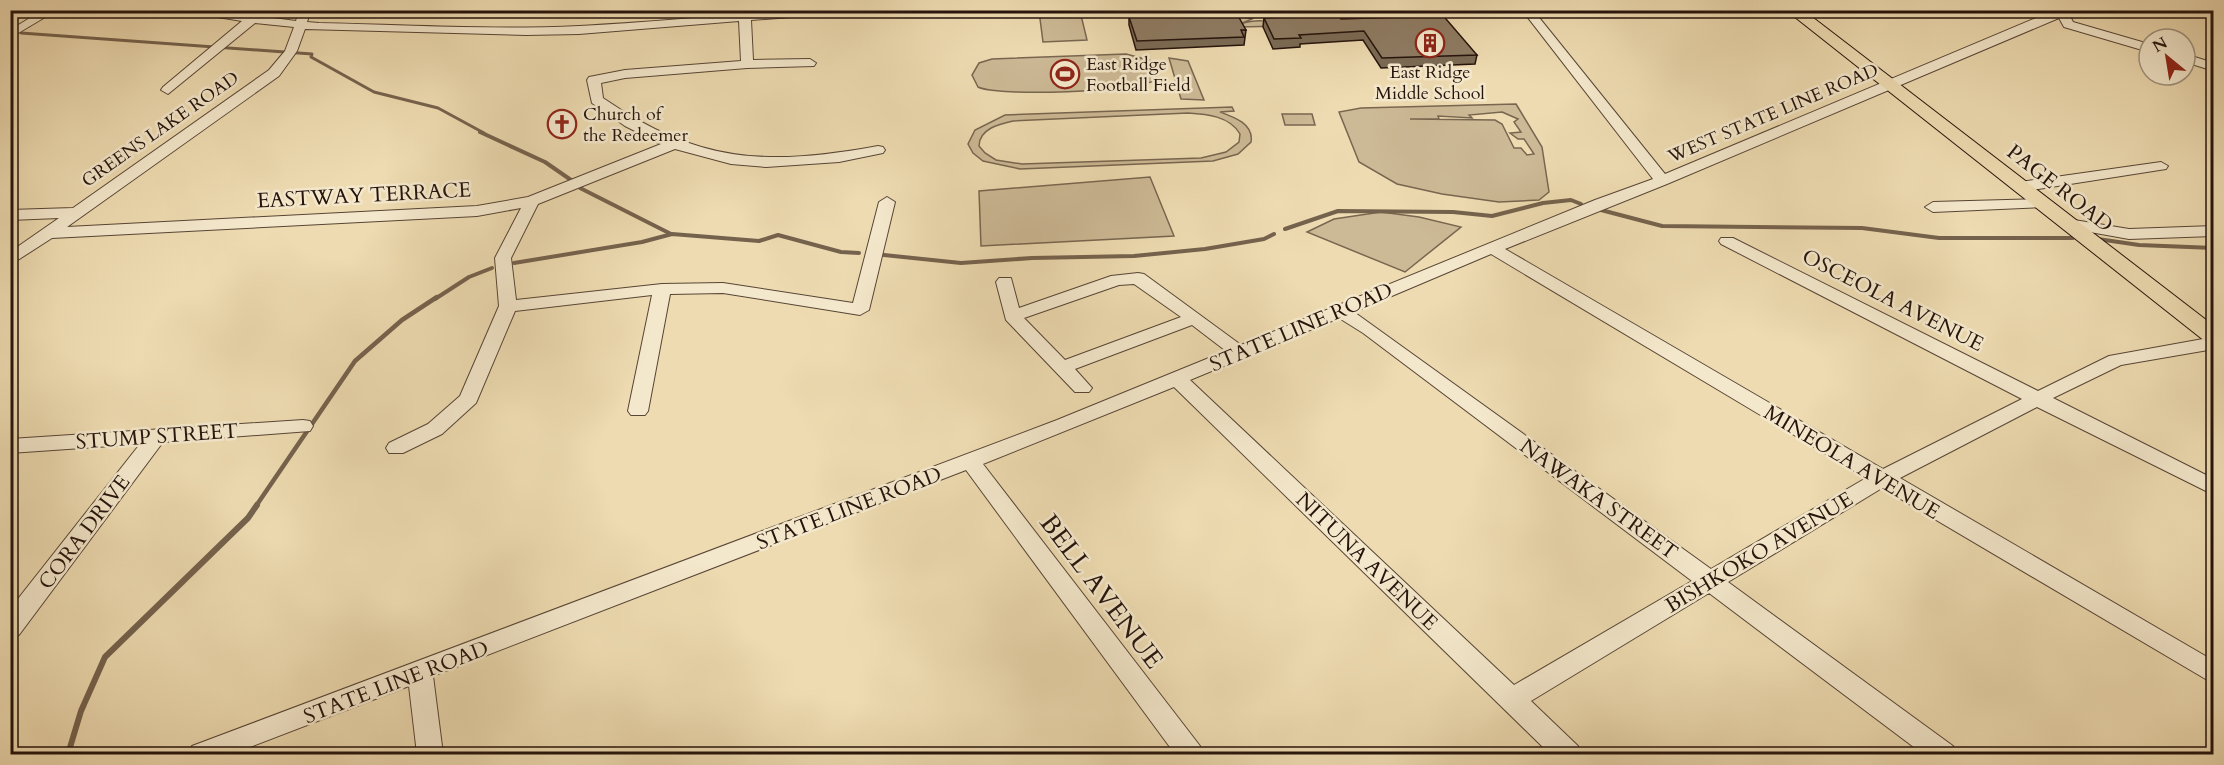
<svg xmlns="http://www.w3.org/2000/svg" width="2224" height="765" font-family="Cardo,serif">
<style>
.green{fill:#ccb995;stroke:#786650;stroke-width:1.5;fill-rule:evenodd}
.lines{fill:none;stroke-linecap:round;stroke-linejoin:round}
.stream-far3{stroke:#75624d;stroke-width:3}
.stream-far2{stroke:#75624d;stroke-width:4}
.stream-far1{stroke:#75624d;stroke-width:4.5}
.stream{stroke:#75624d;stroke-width:6}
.minor-casing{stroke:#574535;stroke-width:2}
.major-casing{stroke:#25130c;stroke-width:2}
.minor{fill:#f4e8cc;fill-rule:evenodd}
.major{fill:#eedbb1;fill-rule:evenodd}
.wall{fill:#7a6a54;stroke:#25130c;stroke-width:1.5}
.building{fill:#8e7b62;stroke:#25130c;stroke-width:1.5}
.labels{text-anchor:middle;stroke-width:5;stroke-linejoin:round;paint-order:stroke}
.far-poi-label{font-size:18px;fill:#25130c;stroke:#f4e8cc;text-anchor:start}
.far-street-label{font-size:18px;fill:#25130c;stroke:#f4e8cc}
.street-label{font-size:21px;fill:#25130c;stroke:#f4e8cc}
.near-street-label{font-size:26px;fill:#25130c;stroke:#f4e8cc}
</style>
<rect width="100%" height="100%" fill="#eedbb1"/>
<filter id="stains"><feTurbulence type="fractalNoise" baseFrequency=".00333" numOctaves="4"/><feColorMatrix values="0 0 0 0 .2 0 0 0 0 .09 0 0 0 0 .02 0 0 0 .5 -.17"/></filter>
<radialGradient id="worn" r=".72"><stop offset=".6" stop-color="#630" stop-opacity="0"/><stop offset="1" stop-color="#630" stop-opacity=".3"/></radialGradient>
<g class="green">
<polygon points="1039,11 1080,11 1087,40 1043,42"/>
<path d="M1170,11H1215L1199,17L1219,11L1252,19L1240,24C1257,19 1268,20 1285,26L1240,27L1184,19L1179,13Z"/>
<path d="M1126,54L1152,61L1158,72L1155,80C1137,92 998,97 978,87L972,75L979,63L992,59Z"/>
<polygon points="1169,58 1188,61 1204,100 1181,99"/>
<path d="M1516,104L1542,147L1549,192L1539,200L1499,202L1442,194L1397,184L1359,162L1339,112L1361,108ZM1502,112L1518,119L1514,122L1521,132L1510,133L1518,139H1524L1534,154L1527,155L1521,148H1514L1502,124L1495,120L1410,119H1439L1438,116L1472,118L1469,115Z"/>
<path d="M1232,107L1234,111L1220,112C1234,117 1254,124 1251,142L1238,154L1213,161L1020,169L983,161L973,153L968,144L975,130L1005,115ZM1188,113C1206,114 1230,116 1240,134L1239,142L1226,152L1201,158L1022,164L996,160L985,153L979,146C979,129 999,124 1013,121Z"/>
<polygon points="1282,114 1312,114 1315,125 1285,125"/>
<polygon points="1150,177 1174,236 981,246 979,191"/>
<polygon points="1381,212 1419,217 1461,227 1405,272 1307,232 1334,219"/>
</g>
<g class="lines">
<polyline class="stream-far3" points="21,33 312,54 311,57 374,92 438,108 484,133"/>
<g class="stream-far2">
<polyline points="480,132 545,162 571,180"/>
<polyline points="580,188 671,234"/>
<polyline points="1601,210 1662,226 1862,228 1939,238 2073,238"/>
<polyline points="1285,229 1338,211 1453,212 1492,216 1543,203 1571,200 1581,204"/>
<polyline points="2098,239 2139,245 2214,248"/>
<polyline points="884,255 961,263 1032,258 1134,256 1205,249 1264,239 1274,234"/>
<polyline points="514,263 642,242 672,234 759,241 778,235 841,252 859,253"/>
<polyline points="435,299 469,277 492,268"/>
</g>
<polyline class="stream-far1" points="256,506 355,361 402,320 437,297"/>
<polyline class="stream" points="68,754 81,711 105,657 248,518 257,505"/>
<g class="minor-casing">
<g id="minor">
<polygon points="43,10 57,10 10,38 10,30"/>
<path d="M175,10H213L296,21L299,10H311L307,22L319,23C405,25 493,30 579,26C669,22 757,10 847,10L842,13L751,20L753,60L810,59L816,63L814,66L747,68L625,78L601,83L603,98C699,164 767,166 878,146L883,147L885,150L883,153L839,162L766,167L731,164L675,149L538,204L511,258L516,300L662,284L723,283L853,303L879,202L887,197L895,202L869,310L860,315L723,293L670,294L648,411L645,415H631L628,411L652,295L515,311L476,403L442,434L403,453H389L386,448L389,443L428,424L460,396L499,306L495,258L521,208L477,216L52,238L10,265V252L59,218L10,220V210L73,208L269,70L285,51L294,27L255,23L168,94L161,90L163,87L242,21ZM739,21L741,61L625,70L589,77L587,80L592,103L625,126L661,144L528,197L477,206L67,227L279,76L297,51L305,29L526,35L579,34Z"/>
<path d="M1522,10H1533L1665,174L2055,10H2073L2069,14L2073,22L2149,44V52L2064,27L2059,18L1667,184L1505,249L1883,469L2022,399L1721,244L1719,241L1721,238H1733L2038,391L2109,356L2214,337V349L2121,365L2053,398L2214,479V495L2037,407L1900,478L2214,661V684L1882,488L1728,582L1953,746L1956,754H1923L1709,593L1531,701L1578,746L1582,754H1550L1174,387L983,464L1200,746L1203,754H1175L966,470L433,676L443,754H417L409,686L232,754H189L192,746L1057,420L1226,351L1192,325L1075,369L1092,388L1089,392H1075L1006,320L996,282L999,278H1011L1019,308L1111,276L1138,273L1144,274L1241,345L1595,200L1653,179ZM1491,254L1866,478L1711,569L1354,312ZM1134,284L1181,317L1065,360L1024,318L1119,285ZM1339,318L1363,333L1692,581L1514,685L1190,380Z"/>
<polygon points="2195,10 2214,10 2214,17 2196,12"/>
<polygon points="2185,54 2214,63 2214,71 2185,62"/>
<polygon points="2161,162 2168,166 2166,169 2020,192 2012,187 2020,182"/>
<polygon points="2040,199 2046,201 2048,204 2046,207 1933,212 1925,207 1933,202"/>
<polygon points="2068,219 2129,229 2214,226 2214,236 2129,239 2062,227 2060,224 2062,221"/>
<polygon points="303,420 310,421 313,426 310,431 163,442 19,635 10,637 10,609 140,444 10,453 10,439"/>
</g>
</g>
<g class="major-casing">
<polygon id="major" points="1786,10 1803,10 2214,326 2214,344 2206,342"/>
</g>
<use href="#minor" class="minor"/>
<use href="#major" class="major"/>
</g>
<g class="wall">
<polygon points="1396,13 1477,55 1475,64 1381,68 1363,40 1300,44 1300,47 1273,49 1263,27 1264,18 1341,19 1395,18"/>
<polygon points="1129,17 1246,30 1244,45 1136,50 1129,25"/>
</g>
<g class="building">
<polygon points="1440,12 1477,55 1382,58 1364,31 1299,35 1301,38 1274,39 1264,18 1339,15 1341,19 1399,17 1396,13"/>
<polygon points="1237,14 1246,30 1241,30 1244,37 1137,41 1129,17"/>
</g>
<defs>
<g id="building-ring" transform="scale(1.5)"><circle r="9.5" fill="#f4e8cc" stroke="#8f2418" stroke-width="1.5"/><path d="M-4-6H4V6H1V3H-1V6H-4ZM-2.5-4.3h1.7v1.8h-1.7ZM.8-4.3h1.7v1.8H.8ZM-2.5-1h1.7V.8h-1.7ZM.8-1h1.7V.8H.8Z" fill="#8f2418"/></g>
<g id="stadium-ring" transform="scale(1.5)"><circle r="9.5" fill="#f4e8cc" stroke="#8f2418" stroke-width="1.5"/><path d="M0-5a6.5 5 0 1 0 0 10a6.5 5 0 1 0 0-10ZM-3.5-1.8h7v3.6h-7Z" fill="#8f2418"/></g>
<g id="church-ring" transform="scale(1.5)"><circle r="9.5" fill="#f4e8cc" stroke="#8f2418" stroke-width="1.5"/><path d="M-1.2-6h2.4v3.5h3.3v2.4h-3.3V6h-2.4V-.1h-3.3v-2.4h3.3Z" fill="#8f2418"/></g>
</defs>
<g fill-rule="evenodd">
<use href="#building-ring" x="1430" y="43"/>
<use href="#stadium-ring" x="1065" y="74"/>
<use href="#church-ring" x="562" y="124"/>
</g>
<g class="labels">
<g class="far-poi-label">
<text x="1086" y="70">East Ridge<tspan x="1086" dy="21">Football Field</tspan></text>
<text x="1430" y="78" text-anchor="middle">East Ridge<tspan x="1430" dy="21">Middle School</tspan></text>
<text x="583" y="120">Church of<tspan x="583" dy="21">the Redeemer</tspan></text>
</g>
<g class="far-street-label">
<text transform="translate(1773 113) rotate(-23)" y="6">WEST STATE LINE ROAD</text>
<text transform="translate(160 129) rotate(-35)" y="6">GREENS LAKE ROAD</text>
</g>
<g class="street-label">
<text transform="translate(2060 188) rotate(38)" y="7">PAGE ROAD</text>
<text transform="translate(364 195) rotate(-3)" y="7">EASTWAY TERRACE</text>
<text transform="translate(1893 300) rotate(27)" y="7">OSCEOLA AVENUE</text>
<text transform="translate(1301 327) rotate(-23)" y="7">STATE LINE ROAD</text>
<text transform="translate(157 436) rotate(-4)" y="7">STUMP STREET</text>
<text transform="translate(1852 462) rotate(31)" y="7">MINEOLA AVENUE</text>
<text transform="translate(1599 499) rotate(36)" y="7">NAWAKA STREET</text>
<text transform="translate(849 508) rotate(-21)" y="7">STATE LINE ROAD</text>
<text transform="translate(84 532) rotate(-53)" y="7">CORA DRIVE</text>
<text transform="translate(1759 552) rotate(-31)" y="7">BISHKOKO AVENUE</text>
<text transform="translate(1367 561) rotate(44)" y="7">NITUNA AVENUE</text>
<text transform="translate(396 682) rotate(-21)" y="7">STATE LINE ROAD</text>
</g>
<g class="near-street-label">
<text transform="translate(1102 591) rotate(53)" y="9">BELL AVENUE</text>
</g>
</g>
<rect width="2224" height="765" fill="none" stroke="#eedbb1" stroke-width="36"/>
<rect x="12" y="12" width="2200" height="741" fill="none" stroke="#25130c" stroke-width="3"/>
<rect x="18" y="18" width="2188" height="729" fill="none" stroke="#25130c" stroke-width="1.5"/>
<g transform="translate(2167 57) rotate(330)"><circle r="28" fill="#f4e8cc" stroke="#a1937f" stroke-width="1.5"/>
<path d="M0-4.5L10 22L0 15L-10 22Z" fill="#8f2418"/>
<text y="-9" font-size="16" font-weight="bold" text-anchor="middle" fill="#25130c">N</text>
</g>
<rect width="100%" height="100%" filter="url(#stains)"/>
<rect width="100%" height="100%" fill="url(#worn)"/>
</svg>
